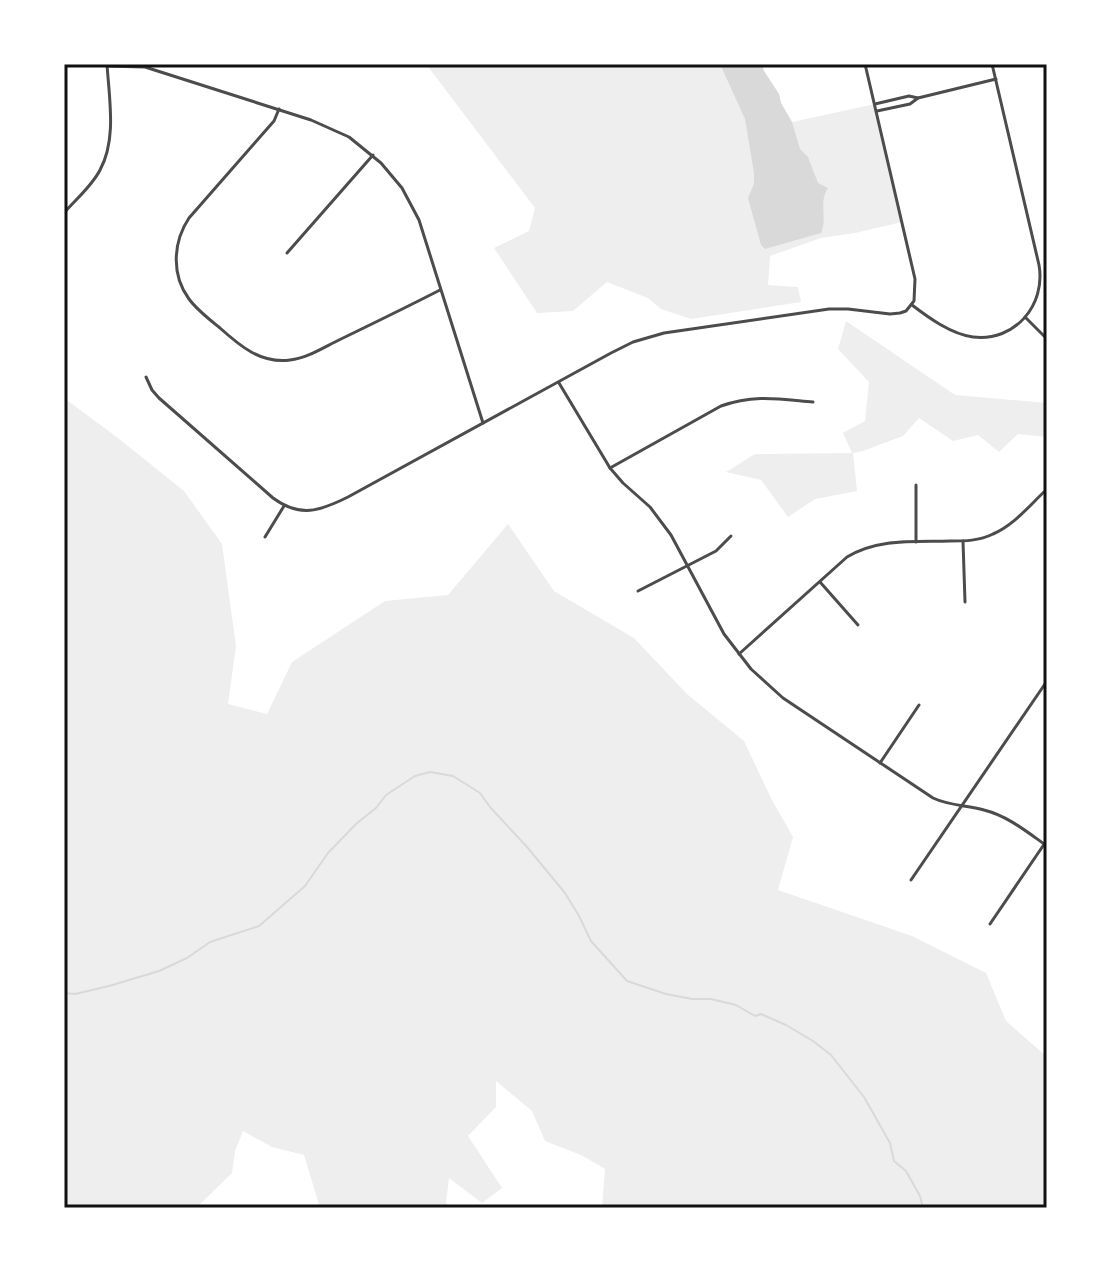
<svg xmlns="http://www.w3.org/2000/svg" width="1111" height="1272" font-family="'Fira Sans',sans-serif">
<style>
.green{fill:#eee}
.water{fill:#d9d9d9}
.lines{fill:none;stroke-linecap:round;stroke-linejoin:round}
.stream{stroke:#d9d9d9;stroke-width:2}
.minor{stroke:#4c4c4c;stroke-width:3}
.neatline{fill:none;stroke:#111;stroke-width:3}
</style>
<rect width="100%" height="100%" fill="#fff"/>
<g class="green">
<polygon points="426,64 762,64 764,71 779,94 781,103 792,122 875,104 902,222 855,233 821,238 770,256 768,285 798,287 801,302 691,319 661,309 648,298 607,282 573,311 537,313 494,248 529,231 535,208"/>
<polygon points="846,321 955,395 1047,403 1047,437 1018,434 999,452 978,435 953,441 919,418 903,436 863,451 853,453 857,491 815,499 788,517 761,480 726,472 755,454 852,453 843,433 865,421 869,382 838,349"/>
<polygon points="64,398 118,438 184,491 222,544 236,646 228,704 267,714 292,662 385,601 448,595 508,524 554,591 634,638 687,694 744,741 772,800 793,837 778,890 912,936 986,973 1006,1021 1047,1057 1047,1208 602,1208 605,1169 581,1155 545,1141 532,1111 496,1081 496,1107 468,1136 502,1188 482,1203 449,1178 446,1203 451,1208 320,1208 304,1155 272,1147 243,1131 235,1151 232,1173 196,1208 64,1208"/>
</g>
<path class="water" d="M720,64H762L764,71L779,94L781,103L792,122L800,149L808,157L818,183L828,188C818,204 828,216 821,233L765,249L761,245L748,198L754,184V173L745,119Z"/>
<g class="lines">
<polyline class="stream" points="64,993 75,994 109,986 159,971 187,958 210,942 259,926 305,886 328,853 356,824 376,808 386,795 415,776 430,772 453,776 480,793 490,807 527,847 565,893 579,916 591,941 627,981 666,994 692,999 711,999 736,1005 755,1016 761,1014 786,1025 813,1041 831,1055 864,1097 890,1143 894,1161 906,1171 920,1196 923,1208"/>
<g class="minor">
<polyline points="107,66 145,67 311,120 349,137 381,163 402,188 419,220 483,423"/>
<polyline points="875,104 909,96 918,98 996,79"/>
<path d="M279,109L274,121L189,218C173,242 171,275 189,299C197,310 209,319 220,328C240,346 261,364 290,360C308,358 324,347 341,339C374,323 407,307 440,290"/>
<polyline points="877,111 910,104 918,98"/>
<path d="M64,213C76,199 92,186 100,170C117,139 109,98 107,64"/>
<polyline points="287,253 373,155"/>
<path d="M912,305C929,318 951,334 973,337C1015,342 1046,305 1039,265L992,64"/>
<polyline points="1025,317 1047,339"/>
<path d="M146,377L152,390L159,398L273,498C300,518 320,511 348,497L611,353L633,342L664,333L829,309H848L890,314L900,313L906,311L914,301L915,279L865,64"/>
<path d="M559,383L610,468L623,483L650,507L671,535L724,634L751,669L783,698L933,798C950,806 967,805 984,810C1008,816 1027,832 1047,846"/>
<path d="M610,468L721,406C754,394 779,399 813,402"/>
<polyline points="265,537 284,506"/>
<polyline points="963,541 965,602"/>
<polyline points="916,542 916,485"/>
<polyline points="820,582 858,625"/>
<polyline points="638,591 716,551 731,536"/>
<path d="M739,654L847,557C879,538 915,542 950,541C965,541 979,541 993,534C1014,525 1029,506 1045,491"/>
<polyline points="880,763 919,705"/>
<polyline points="911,880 1047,681"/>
<polyline points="990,924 1047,840"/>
</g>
</g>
<rect width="1111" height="1272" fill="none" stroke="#ffffff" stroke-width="132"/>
<rect x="66" y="66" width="979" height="1140" class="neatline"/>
</svg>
